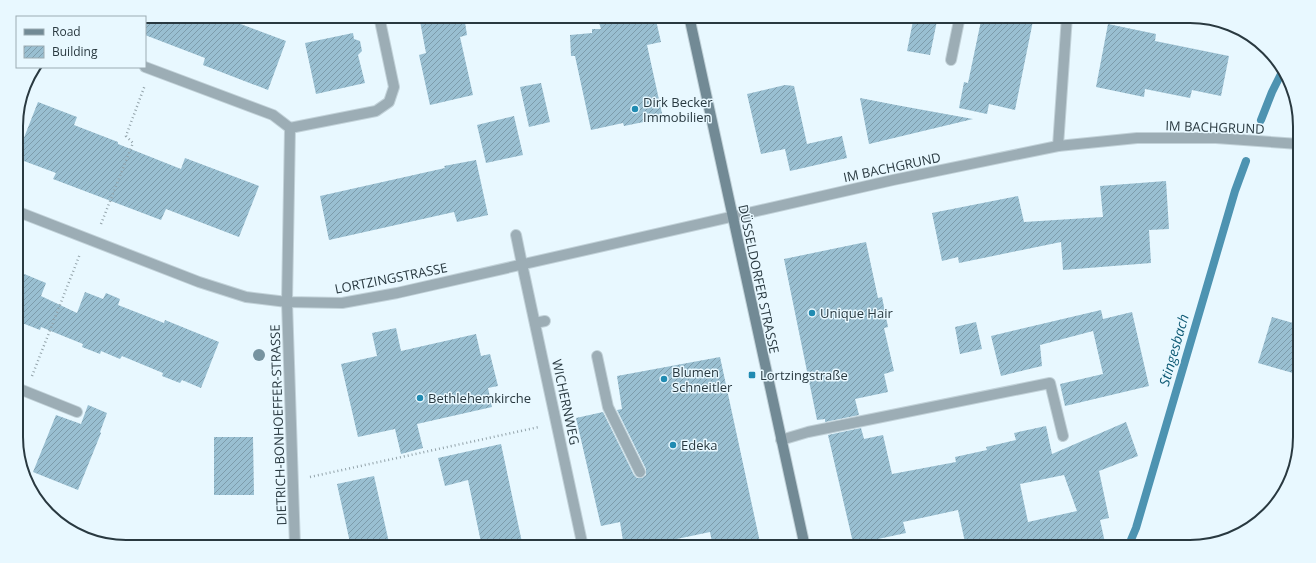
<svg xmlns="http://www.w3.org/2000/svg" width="1316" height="563" font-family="'Open Sans',sans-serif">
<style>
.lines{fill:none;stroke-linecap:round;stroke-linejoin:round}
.stream{stroke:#4d93b1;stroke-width:8}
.building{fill:url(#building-hatch);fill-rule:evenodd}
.lane-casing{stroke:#c2d2d9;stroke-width:12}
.street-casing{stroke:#c2d2d9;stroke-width:12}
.secondary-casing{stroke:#c2d2d9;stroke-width:12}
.path{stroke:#93a3aa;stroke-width:2.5;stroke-dasharray:1 3;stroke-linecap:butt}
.lane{stroke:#9cadb5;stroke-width:10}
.street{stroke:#9cadb5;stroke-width:10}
.secondary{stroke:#728a95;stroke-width:10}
.tree{fill:#7693a0}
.poi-dot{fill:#208bb2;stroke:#e8f8ff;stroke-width:1.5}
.labels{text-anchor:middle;stroke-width:3;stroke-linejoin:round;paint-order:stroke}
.poi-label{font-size:13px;fill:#293940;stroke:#e8f8ff;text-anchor:start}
.street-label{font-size:13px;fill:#293940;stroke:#e8f8ff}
.water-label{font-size:14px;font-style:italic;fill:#0e5a75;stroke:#e8f8ff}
.rim{fill:none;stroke:#293940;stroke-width:2}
</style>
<defs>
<pattern id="building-hatch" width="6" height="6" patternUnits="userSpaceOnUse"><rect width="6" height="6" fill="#99bfd1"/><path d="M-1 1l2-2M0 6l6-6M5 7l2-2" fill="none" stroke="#7d9cab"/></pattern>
</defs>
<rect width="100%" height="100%" fill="#e8f8ff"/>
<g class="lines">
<g class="stream">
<polyline points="1261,120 1272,92 1282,72"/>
<polyline points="1128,547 1136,528 1235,191 1246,161"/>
</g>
</g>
<g class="building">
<polygon points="145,16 219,16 286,41 268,90 203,65 205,58 145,35"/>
<polygon points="419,16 464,16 467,35 460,37 473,95 430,105 419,55 426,53"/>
<polygon points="597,16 655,16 661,42 647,45 663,118 624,126 623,123 591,130 575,56 571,56 570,35 592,33 592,29 601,29"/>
<polygon points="914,16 938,16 930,55 907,51"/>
<polygon points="982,16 1034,16 1015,110 989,104 987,114 959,108 964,82 968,83"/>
<polygon points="1108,24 1156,34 1155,41 1229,56 1221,96 1192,90 1190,98 1145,89 1144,97 1096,87"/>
<polygon points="353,33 354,39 360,41 362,51 358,55 365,83 316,94 305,43"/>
<polygon points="541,83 550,122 529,127 520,87"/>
<polygon points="785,85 794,86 807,144 842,136 847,158 790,171 785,149 761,154 747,94"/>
<polygon points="860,98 896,105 973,119 869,144"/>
<polygon points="38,102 77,117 74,125 118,142 118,144 181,169 185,158 259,186 239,237 166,209 161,220 53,179 56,173 16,158"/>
<polygon points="514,116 523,155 486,163 477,125"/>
<polygon points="476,160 488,215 457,222 454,212 329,240 320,196 445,168 444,166"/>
<polygon points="1166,181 1169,229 1149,230 1151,263 1063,270 1061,242 959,263 958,257 942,261 932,213 1018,196 1024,222 1103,217 1100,186"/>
<polygon points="866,242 878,298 882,297 888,327 884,328 894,371 884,374 888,392 855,399 859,415 825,422 825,419 817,420 784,259"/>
<polygon points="17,271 46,283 41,296 77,313 85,292 103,299 106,293 120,299 118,305 164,323 165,320 219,342 201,388 182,380 180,383 162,376 163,373 122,356 120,359 101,351 100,354 82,347 83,344 41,327 40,330 17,321"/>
<polygon points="1101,310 1103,319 1132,312 1149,386 1065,406 1060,384 1103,374 1093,331 1040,345 1042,366 1001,376 991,336"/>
<polygon points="1272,317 1300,325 1300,375 1258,363"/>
<polygon points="976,322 982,349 960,354 955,327"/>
<polygon points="396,328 401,351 476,334 481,356 490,354 498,386 488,388 492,407 417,424 423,448 401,454 395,429 358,437 341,364 377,356 372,333"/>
<polygon points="720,357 761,547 713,547 710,532 639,547 624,547 620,522 601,526 576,418 603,412 634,475 637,478 642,478 646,475 646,469 617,410 622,409 617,376"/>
<polygon points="88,405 107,413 100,432 101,433 78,490 33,472 56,415 81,424"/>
<path d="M1126,422L1138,456L1099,471L1109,518L1100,520L1106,547H966L958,510L903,522L906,533L878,539L879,543L863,547H854L828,435L861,428L864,439L883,435L892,474L956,462L955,457L987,450L986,447L1016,440L1014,433L1046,426L1052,454ZM1064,475L1077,511L1028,522L1020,484Z"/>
<polygon points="214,437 253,437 254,495 214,495"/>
<polygon points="501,444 523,547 482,547 468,480 445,486 438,458"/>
<polygon points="374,476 390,547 351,547 337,484"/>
</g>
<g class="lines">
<g class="lane-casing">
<g id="lane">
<polyline points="951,60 960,16"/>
<polyline points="516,235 522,264"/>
<polyline points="535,323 545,321"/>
<polyline points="597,356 608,407 640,472"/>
<polyline points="17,388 77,412"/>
<polyline points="781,440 808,432 1050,383 1063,436"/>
</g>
</g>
<g class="street-casing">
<g id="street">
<polyline points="126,17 127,16"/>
<polyline points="145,67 273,115 290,128 287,302 295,547"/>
<polyline points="290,128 376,111 389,102 394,87 379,16"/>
<polyline points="1058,146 1067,16"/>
<polyline points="16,211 199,282 246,297 287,302 342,303 397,293 893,180 1058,146 1137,138 1216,138 1299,144"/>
<polyline points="522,264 583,547"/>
</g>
</g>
<g class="secondary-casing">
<polyline id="secondary" points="689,16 805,547"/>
</g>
<g class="path">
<polyline points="101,224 133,143 126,136 145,85"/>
<polyline points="32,376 80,254"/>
<polyline points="310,477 539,427"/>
</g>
<use href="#lane" class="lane"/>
<use href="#street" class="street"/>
<use href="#secondary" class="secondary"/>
</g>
<circle class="tree" cx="259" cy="355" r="6"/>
<g class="poi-dot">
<circle cx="635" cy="109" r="4"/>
<circle cx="812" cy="313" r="4"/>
<rect x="748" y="371" width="8" height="8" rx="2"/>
<circle cx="664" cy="379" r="4"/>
<circle cx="420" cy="398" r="4"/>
<circle cx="673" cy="445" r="4"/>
</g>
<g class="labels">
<g class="poi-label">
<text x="643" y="107">Dirk Becker<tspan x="643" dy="15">Immobilien</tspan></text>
<text x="820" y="318">Unique Hair</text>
<text x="672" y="377">Blumen<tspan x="672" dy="15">Schneitler</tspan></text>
<text x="760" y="380">Lortzingstraße</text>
<text x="428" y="403">Bethlehemkirche</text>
<text x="681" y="450">Edeka</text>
</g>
<g class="street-label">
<text transform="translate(1215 127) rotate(2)" y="5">IM BACHGRUND</text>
<text transform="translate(892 167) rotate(-12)" y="5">IM BACHGRUND</text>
<text transform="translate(391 278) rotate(-11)" y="5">LORTZINGSTRASSE</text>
<text transform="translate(759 279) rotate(78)" y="5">DÜSSELDORFER STRASSE</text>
<text transform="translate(566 402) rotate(78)" y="5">WICHERNWEG</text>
<text transform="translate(278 425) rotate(-92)" y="5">DIETRICH-BONHOEFFER-STRASSE</text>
</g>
<g class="water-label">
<text transform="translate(1174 350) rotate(-74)" y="5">Stingesbach</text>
</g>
</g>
<path d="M0 0H1316V563H0ZM126 23H1190A103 103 0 0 1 1293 126V437A103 103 0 0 1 1190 540H126A103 103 0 0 1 23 437V126A103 103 0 0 1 126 23Z" fill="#e8f8ff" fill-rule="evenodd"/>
<path class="rim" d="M126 23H1190A103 103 0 0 1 1293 126V437A103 103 0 0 1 1190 540H126A103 103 0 0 1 23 437V126A103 103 0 0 1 126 23Z"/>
<rect x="16" y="16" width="130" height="52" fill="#e8f8ff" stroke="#9cacb3"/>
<rect x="24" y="29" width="20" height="6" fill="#728a95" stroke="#9cacb3"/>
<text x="52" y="36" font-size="12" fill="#293940">Road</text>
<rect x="24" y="46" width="20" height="12" fill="url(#building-hatch)" stroke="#9cacb3"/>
<text x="52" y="56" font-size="12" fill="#293940">Building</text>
</svg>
